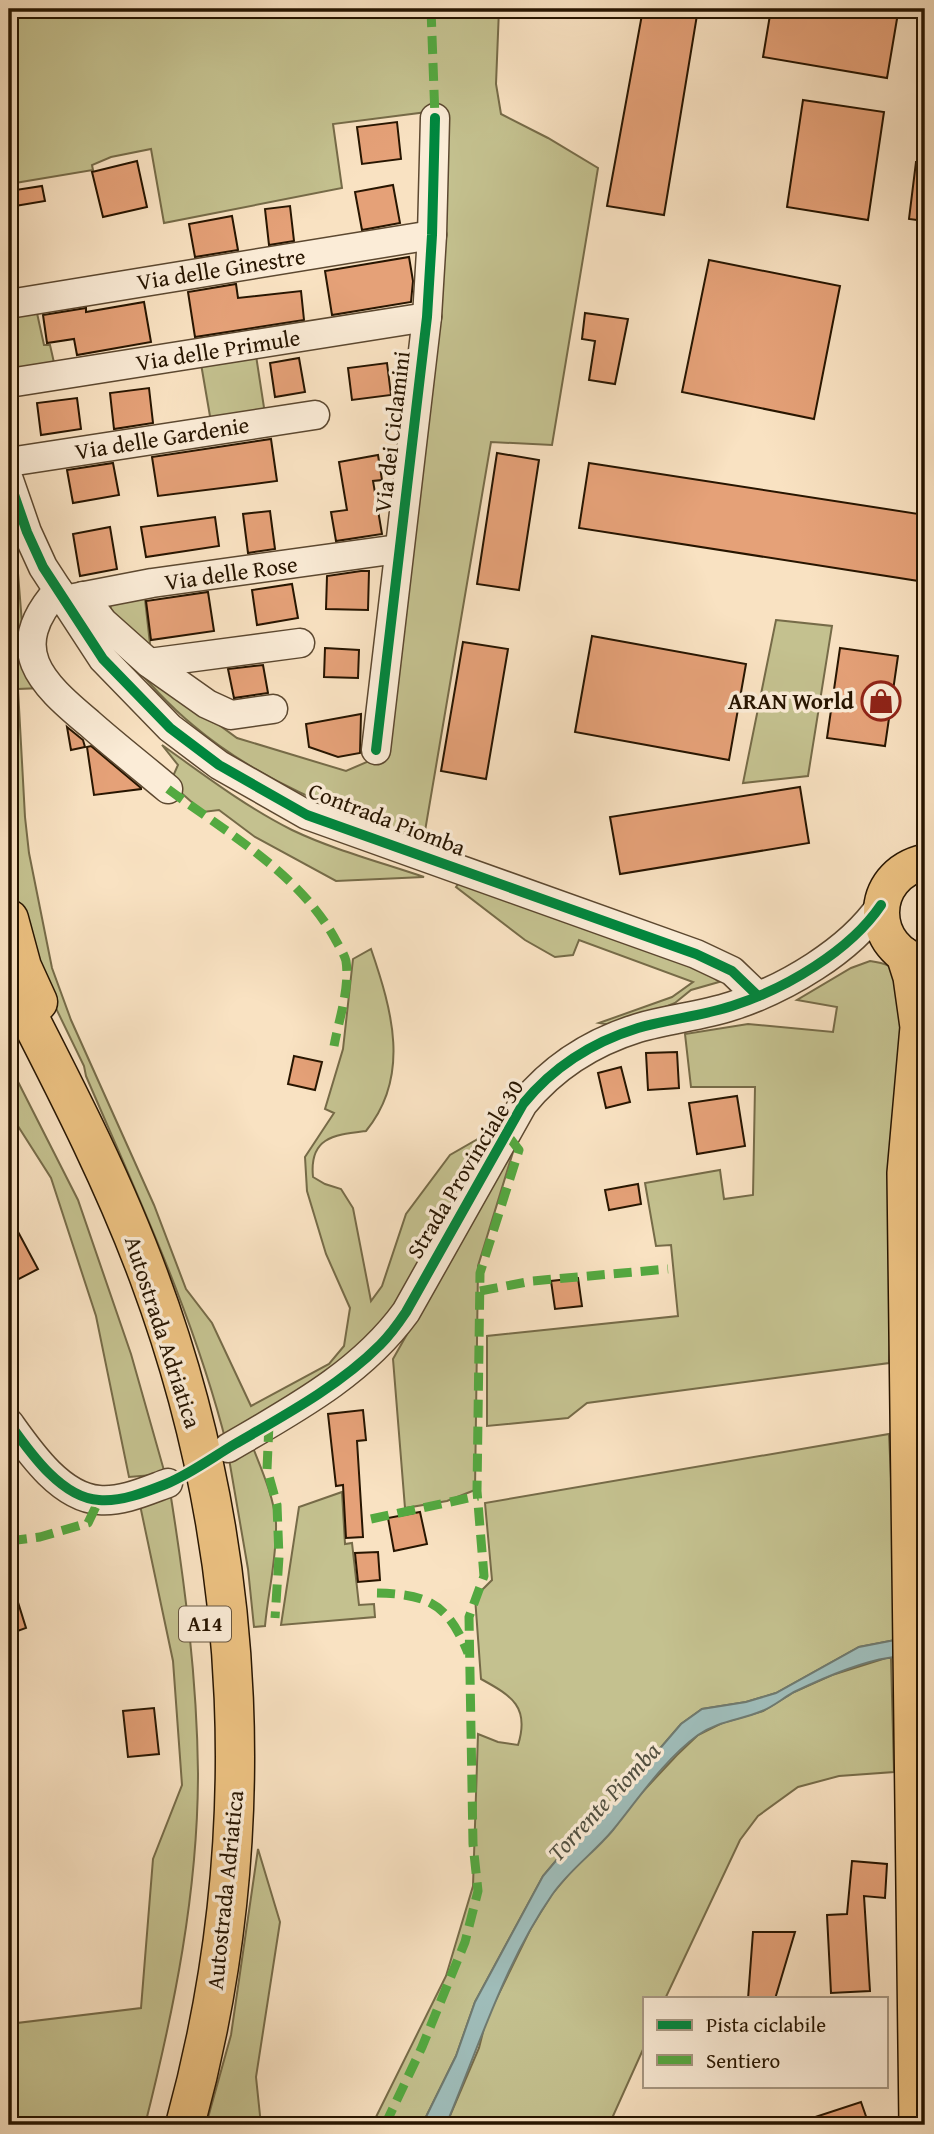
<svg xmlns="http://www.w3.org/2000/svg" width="934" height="2134" font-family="'Gentium Book Plus',serif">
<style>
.green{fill:#c4c18f;stroke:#766b48;stroke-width:2}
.water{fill:#9fbdba;stroke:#6f7a70;stroke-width:2}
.building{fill:#e5a178;stroke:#271500;stroke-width:2}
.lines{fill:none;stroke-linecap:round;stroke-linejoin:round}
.minor-casing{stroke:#5c4830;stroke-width:31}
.major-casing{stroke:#271500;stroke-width:38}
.highway-casing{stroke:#271500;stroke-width:41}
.minor{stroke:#fbecd7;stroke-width:28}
.major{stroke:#ecc181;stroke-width:35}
.highway{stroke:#ecc181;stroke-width:38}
.quiet{stroke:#53a940;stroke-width:9;stroke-dasharray:18 9;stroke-linecap:butt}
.cycleway-casing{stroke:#fbecd7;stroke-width:15}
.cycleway{stroke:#00873e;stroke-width:10}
.labels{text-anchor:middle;stroke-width:7;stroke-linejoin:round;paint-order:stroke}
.shield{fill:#fbecd7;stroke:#675640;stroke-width:2}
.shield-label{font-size:21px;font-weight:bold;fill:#271500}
.street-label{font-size:23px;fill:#271500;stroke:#fbecd7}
.poi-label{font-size:23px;font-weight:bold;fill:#271500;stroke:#fbecd7;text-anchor:end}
.water-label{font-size:24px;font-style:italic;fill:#515041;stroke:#fbecd7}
</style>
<rect width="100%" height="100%" fill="#f9e2c2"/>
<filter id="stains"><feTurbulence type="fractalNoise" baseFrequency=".00286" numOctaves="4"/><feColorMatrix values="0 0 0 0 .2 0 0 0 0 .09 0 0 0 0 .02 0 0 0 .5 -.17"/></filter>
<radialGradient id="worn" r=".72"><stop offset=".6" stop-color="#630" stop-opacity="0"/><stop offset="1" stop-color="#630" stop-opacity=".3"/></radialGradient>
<g class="green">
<path d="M9,9H499L496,84L501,114L548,138L598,168L552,445L491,442L423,843C344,813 260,782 194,726C157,696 127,656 94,621L147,672L237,738L346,771L383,755L443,110L333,124L342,188L164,223L151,149L111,157L92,165L93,170L9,184Z"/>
<polygon points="35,304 44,345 50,345 55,367 9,374 9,308"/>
<polygon points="255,349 265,414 211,422 200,358"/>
<path d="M9,519L15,536L24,648L42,688L18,689L25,817L29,853L52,968L71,1020L154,1205L186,1289L212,1323L251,1406L329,1364L344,1346L350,1308L326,1254L307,1191L305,1157L334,1113L325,1109L343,1049L353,959L371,949C392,1010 411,1076 366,1131C334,1135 309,1137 313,1177L325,1184L341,1189L353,1208L371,1301L382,1286L406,1214L450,1155L490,1132L459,1194L373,1343L227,1446C195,1318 138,1197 86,1076L84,1066L33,961L9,867Z"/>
<polygon points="144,591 150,644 139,645 111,616 110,595"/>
<polygon points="776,620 832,626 808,776 743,783"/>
<path d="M162,745C204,775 246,807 292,830C334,850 380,862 424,877L336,881L255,837L219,810L203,812L170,783L178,765Z"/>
<polygon points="459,883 701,967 719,982 691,990 675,1003 617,1026 599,1023 672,997 693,982 579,940 573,955 555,957 525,940 456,887"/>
<path d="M870,961C885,963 894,966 904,979L889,1363L587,1403L568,1418L487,1426V1336L678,1316L671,1245L656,1246L645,1183L720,1170L724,1199L753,1195L755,1087H691L685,1034L748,1024L833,1032L837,1007L797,1000L851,968Z"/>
<polygon points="9,1064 78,1200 131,1354 165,1474 129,1477 96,1316 51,1178 9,1112"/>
<polygon points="513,1152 478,1266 475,1490 447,1501 405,1508 393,1359 483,1200"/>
<path d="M889,1434L893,1522L895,1640L859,1647L776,1693L746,1702L702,1709L681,1724L601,1817L565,1850L543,1876L475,2002L456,2056L422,2125H372L446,1976L473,1886L478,1734L498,1742L518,1745C530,1707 512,1696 481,1679L475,1597L492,1580L485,1503Z"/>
<path d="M250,1440C260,1466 274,1496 276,1523C277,1558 268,1592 265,1626L254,1627L248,1569L228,1453Z"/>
<path d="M170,1491C185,1585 197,1678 198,1773C198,1892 174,2010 145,2125H9V2024L141,2008L153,1859L182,1785L173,1661L140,1505Z"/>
<polygon points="342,1492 345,1544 352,1543 359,1605 374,1604 375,1617 281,1625 299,1507"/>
<polygon points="886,1658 891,1658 894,1772 839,1776 798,1787 758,1816 740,1840 665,1999 645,1999 645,2045 609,2125 446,2125 479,2048 486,2020 531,1928 552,1894 573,1869 611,1832 635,1800 677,1755 698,1735 722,1723 763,1711 794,1692 832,1675"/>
<polygon points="258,1849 280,1922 256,2077 261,2125 206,2125 231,2035"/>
</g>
<path class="water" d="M895,1640L925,1655C913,1656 900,1656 888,1658C861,1662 819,1680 794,1692C783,1698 773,1707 762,1711C741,1720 718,1721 698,1735C664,1760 639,1798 613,1830C594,1853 569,1870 552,1895C504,1964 478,2049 446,2125H422L456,2056L475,2002L543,1876L565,1850L601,1817L681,1724L702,1709L746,1702L776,1693L859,1647Z"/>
<g class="building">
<polygon points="643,9 698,9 664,215 607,206"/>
<polygon points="771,9 871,9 898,13 887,78 763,57"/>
<polygon points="803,100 884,112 868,220 787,207"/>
<polygon points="397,122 401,159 362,164 357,127"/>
<polygon points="137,161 147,207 103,217 92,172"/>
<polygon points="916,162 925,162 925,221 909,219"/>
<polygon points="393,185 400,223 362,230 355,192"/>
<polygon points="42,186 45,201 9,207 9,191"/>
<polygon points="290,206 294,241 269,245 265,209"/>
<polygon points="232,216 238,250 195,257 189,224"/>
<polygon points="409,257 413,281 411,302 332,315 325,271"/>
<polygon points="709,260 840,286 814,419 682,392"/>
<polygon points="236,284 238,298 301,291 304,320 195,337 188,292"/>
<polygon points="144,302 151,342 77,355 74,339 47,343 43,315 86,308 86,312"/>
<polygon points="585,313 628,319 615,384 589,380 595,341 582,339"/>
<polygon points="299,358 305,392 275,397 270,363"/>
<polygon points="387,363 391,395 352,400 348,368"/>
<polygon points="149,388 153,423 114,429 110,393"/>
<polygon points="77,398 81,429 41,435 37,403"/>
<polygon points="271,439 277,481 158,496 152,457"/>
<polygon points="497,453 539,460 519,590 477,584"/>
<polygon points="378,455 382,480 373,481 382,534 336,541 331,512 347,510 339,462"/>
<polygon points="113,463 119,495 73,503 67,470"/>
<polygon points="589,463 925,515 925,582 579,528"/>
<polygon points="270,511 275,549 248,553 243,514"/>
<polygon points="215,517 219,546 146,557 141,527"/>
<polygon points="110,527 117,569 80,576 73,534"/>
<polygon points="361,571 369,571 368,610 326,609 327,576"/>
<polygon points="292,584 298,618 257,625 252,590"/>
<polygon points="208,592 214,631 151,640 146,601"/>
<polygon points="592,636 746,664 729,760 575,732"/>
<polygon points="463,642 508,649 486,779 441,771"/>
<polygon points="325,648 359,650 358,678 324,677"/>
<polygon points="840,648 898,656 885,746 827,738"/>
<polygon points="263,665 268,693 234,698 228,669"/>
<polygon points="361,714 360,753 338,757 309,747 306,724"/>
<polygon points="67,727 83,740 85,747 71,750"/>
<polygon points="91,746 141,788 141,789 94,795 87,747"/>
<polygon points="800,787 809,843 620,874 610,817"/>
<polygon points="677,1052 679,1088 648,1090 646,1053"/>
<polygon points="294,1056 322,1062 315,1090 288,1084"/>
<polygon points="621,1067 630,1102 606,1108 598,1073"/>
<polygon points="737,1096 745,1146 697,1154 689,1103"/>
<polygon points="638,1184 641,1204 609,1210 605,1190"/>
<polygon points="9,1215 38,1269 17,1280 16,1278 9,1282"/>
<polygon points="578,1278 582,1306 555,1309 551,1281"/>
<polygon points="363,1410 366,1440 357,1441 363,1537 346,1538 343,1485 336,1486 328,1414"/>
<polygon points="420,1512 427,1544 394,1551 388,1518"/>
<polygon points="378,1552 380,1580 358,1582 355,1553"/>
<polygon points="12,1583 26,1628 9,1634 9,1584"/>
<polygon points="154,1708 159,1754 128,1757 123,1711"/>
<polygon points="852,1861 887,1864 885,1898 864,1896 870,1991 831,1993 827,1915 847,1914"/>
<polygon points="753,1932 795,1932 775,1999 748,1999"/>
<polygon points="861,2102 869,2125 800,2125 800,2122"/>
</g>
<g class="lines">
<g class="minor-casing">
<g id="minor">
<polyline points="9,304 432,235"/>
<polyline points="9,383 427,317"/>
<polyline points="9,462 315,415"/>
<polyline points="9,480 27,532 43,567 103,659 170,728 219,765 307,815 696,954 732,971 758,996"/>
<path d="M58,590C5,649 40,682 89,723C115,746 142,767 168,789"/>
<polyline points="83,596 103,622 149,663 207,704 231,715 273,709"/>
<polyline points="64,600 152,583 398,549"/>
<polyline points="149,663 300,643"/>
<polyline points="376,750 427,317 432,235 435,118"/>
<path d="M9,1423C29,1451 60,1497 99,1500C122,1502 146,1491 168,1483"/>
<path d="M228,1448C293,1410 361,1374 406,1312L523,1104C553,1067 593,1042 638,1028C669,1019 701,1016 732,1006C785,989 850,951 881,905"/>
</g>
</g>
<g class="major-casing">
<g id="major">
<polyline points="904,955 911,977 918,1027 905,1173 917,2125"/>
<path d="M925,964C867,950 867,875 925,862"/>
</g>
</g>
<g class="highway-casing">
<g id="highway">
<polyline points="9,919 22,967 38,1002"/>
<path d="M9,978C59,1076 111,1174 149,1277C250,1549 262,1845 185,2125"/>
</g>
</g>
<use href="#minor" class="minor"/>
<use href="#major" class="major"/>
<use href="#highway" class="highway"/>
<g class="quiet">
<polyline points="431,9 435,118"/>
<path d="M168,789C227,833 297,872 334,937C338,945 344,953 346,961C350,988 339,1019 334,1046"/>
<polyline points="480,1291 532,1281 668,1269"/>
<polyline points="269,1424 267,1469 277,1505 279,1557 275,1618"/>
<polyline points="371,1519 478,1496"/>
<polyline points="9,1541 40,1537 88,1523 99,1500"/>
<path d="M377,1593C428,1594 448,1604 468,1653"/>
<polyline points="385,2125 422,2047 465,1942 478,1891 473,1844 469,1617 484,1576 477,1491 480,1273 519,1150 506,1133"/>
</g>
<g class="cycleway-casing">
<g id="cycleway">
<polyline points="9,480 27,532 43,567 103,659 170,728 219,765 307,815 696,954 732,971 758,996"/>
<polyline points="376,750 427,317 432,235 435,118"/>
<path d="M9,1423C29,1451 61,1498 99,1500C121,1502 146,1492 166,1484C190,1474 213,1457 235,1444C285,1415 339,1386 380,1345C390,1335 398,1324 406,1312L523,1104C553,1067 593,1042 638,1028C669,1019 701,1016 732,1006C785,989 850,951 881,905"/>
</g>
</g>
<use href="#cycleway" class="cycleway"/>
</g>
<defs>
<g id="shop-ring" transform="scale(2.0125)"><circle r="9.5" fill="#fbecd7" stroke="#8f2418" stroke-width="1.5"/><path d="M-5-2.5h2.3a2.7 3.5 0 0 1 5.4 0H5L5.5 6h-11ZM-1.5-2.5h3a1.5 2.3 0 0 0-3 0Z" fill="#8f2418"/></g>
</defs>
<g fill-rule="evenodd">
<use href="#shop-ring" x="881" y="701"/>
</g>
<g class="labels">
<rect class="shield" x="179" y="1606.5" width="52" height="35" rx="5"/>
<g class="shield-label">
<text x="205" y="1631">A14</text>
</g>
<g class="street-label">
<text transform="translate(221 269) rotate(-9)" y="8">Via delle Ginestre</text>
<text transform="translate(218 350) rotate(-9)" y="8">Via delle Primule</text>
<text transform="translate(392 432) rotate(-83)" y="8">Via dei Ciclamini</text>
<text transform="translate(162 438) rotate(-9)" y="8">Via delle Gardenie</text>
<text transform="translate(231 573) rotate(-8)" y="8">Via delle Rose</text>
<text transform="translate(387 819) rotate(21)" y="8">Contrada Piomba</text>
<text transform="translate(465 1169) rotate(-59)" y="8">Strada Provinciale 30</text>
<text transform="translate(163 1332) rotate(72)" y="8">Autostrada Adriatica</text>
<text transform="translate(225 1890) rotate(-84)" y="8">Autostrada Adriatica</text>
</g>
<g class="poi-label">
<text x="854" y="709">ARAN World</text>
</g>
<g class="water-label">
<text transform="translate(604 1802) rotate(-47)" y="8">Torrente Piomba</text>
</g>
</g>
<rect width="934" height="2134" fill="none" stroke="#f9e2c2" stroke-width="35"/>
<rect x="10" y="10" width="913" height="2113" fill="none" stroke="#271500" stroke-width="3.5"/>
<rect x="18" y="18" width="899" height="2099" fill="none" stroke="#271500" stroke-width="2"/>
<rect x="643" y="1997" width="245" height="91" fill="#fbecd7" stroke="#a69681" stroke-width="2"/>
<rect x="657" y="2020" width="35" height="10" fill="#00873e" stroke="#a69681" stroke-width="2"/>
<text x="706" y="2032" font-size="21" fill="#271500">Pista ciclabile</text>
<rect x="657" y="2055" width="35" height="10" fill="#53a940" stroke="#a69681" stroke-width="2"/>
<text x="706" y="2068" font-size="21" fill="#271500">Sentiero</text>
<rect width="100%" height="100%" filter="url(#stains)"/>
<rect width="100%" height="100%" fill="url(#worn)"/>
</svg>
